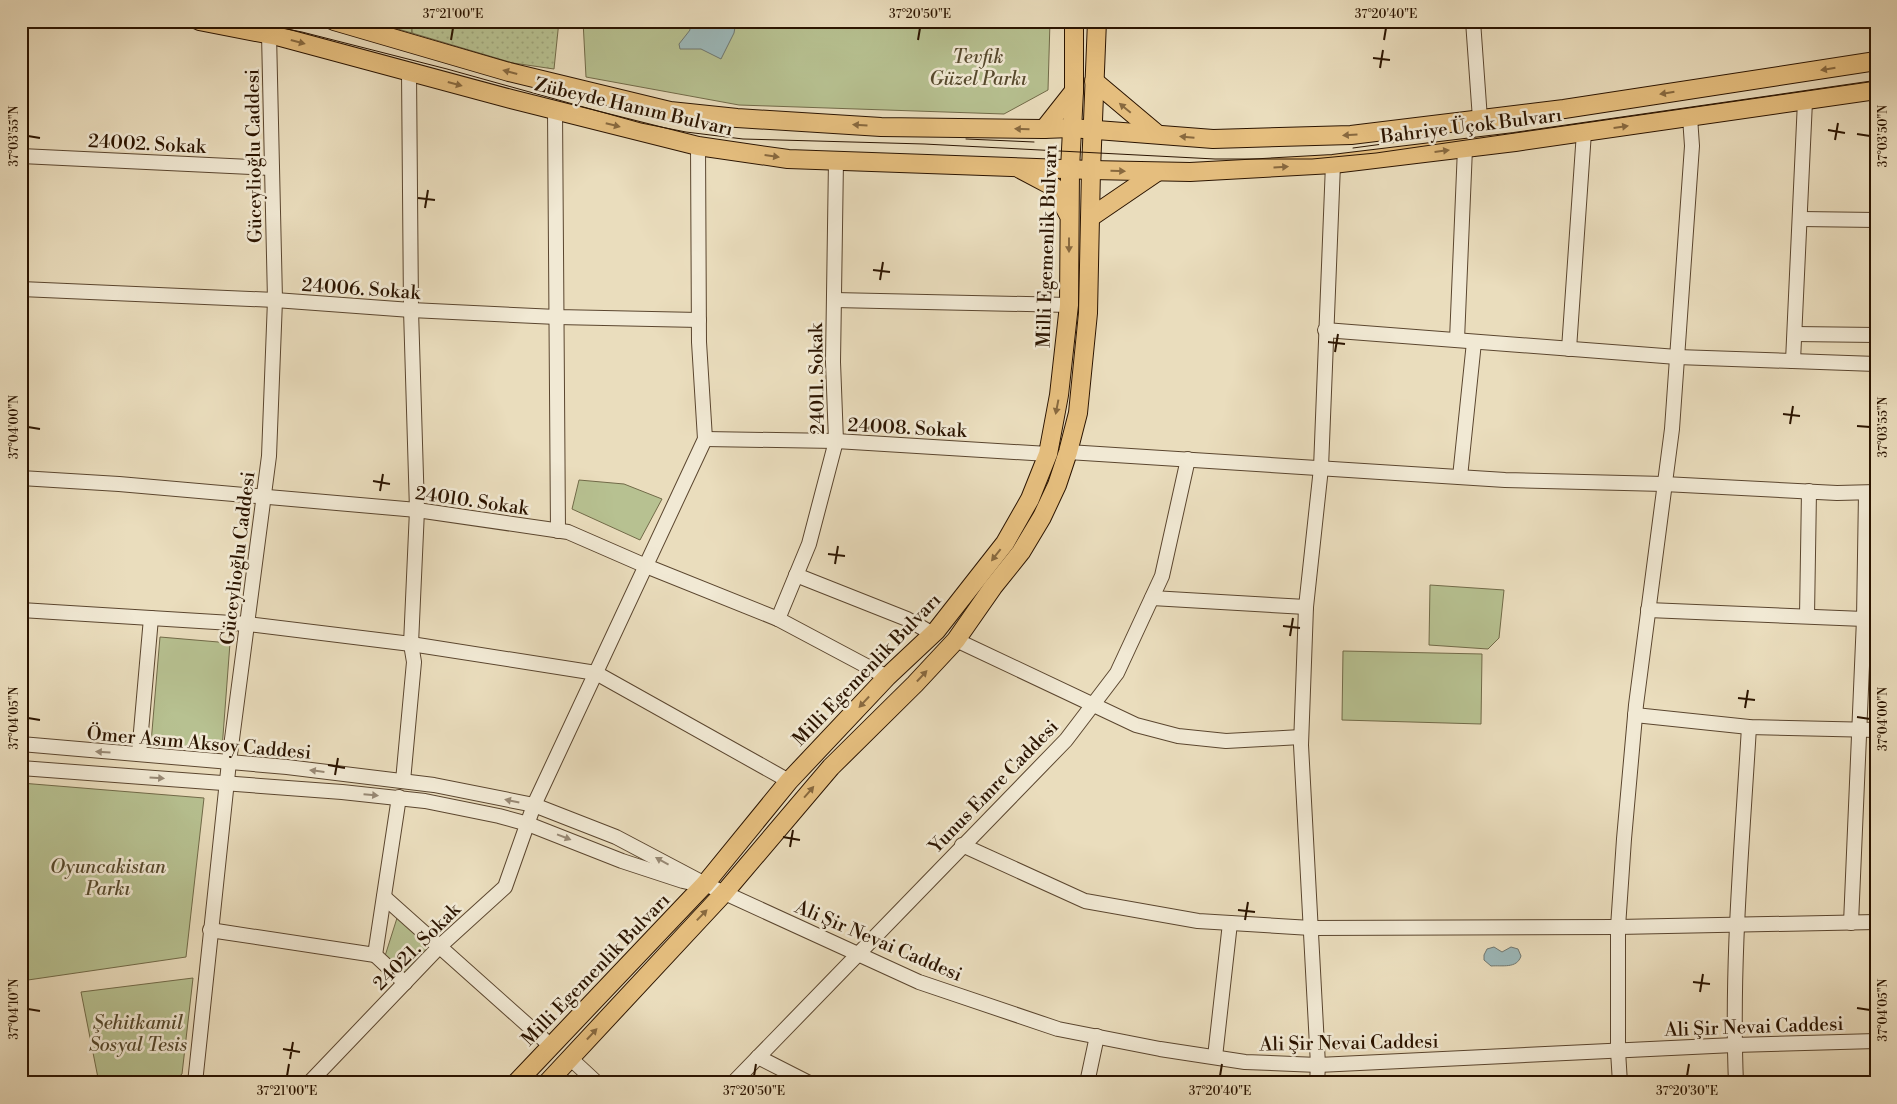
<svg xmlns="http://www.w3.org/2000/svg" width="1897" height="1104" font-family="'Libre Bodoni',serif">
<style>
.green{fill:#b7c191;stroke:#716a48}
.garden{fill:url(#garden-dots);stroke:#716a48}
.water{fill:#9cb9bb;stroke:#6f7770}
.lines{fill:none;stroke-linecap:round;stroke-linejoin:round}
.minor-casing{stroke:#5b462f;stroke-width:16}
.major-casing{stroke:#2b1400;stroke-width:20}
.minor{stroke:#f1e9d4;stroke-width:14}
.major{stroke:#e5be7e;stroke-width:18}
.tram{stroke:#2b1400;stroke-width:1}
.oneway{fill:#88693f}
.oneway2{fill:#988975}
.ticks{fill:none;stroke:#2b1400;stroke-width:2}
.labels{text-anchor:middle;stroke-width:5;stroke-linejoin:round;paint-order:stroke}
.park-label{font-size:19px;font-style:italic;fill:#55482c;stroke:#f1e9d4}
.street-label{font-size:19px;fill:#2b1400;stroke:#f1e9d4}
.neatline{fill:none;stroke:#2b1400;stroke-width:2}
.ticks-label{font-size:12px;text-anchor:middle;fill:#2b1400}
</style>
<defs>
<pattern id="garden-dots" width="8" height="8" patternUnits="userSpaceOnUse" patternTransform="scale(1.25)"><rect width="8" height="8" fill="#b7c191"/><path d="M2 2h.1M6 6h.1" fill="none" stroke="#9ea57b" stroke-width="1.8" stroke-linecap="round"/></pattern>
</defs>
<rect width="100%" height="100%" fill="#eaddbd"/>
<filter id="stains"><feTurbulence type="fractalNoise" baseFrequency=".004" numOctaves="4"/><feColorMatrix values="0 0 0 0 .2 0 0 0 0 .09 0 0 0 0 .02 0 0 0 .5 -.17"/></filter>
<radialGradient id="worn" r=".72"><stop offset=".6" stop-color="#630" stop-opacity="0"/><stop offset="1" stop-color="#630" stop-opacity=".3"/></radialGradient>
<g class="green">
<polygon points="369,21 412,21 412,33"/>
<polygon points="583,21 1050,21 1048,90 1004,114 739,105 586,77"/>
<polygon points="579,480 624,484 662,499 640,540 572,509"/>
<polygon points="1430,585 1504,590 1499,638 1488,649 1429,645"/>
<polygon points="160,637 230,643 222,749 151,743"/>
<polygon points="1343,651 1482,654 1481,724 1342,720"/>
<polygon points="21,783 204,798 186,957 21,981"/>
<polygon points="397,918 432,946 405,972 385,956"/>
<polygon points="193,978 182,1074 171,1083 99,1083 81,992"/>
</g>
<polygon class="garden" points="412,21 559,21 554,69 513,63 412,33"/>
<g class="water">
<polygon points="688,21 736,21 734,33 721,59 701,49 680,49 679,44 690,30"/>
<path d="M1494,947L1502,952L1511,947L1518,949L1521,956C1517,969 1502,965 1491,966L1484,960V955L1487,949Z"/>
</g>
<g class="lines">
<g class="minor-casing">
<g id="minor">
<polyline points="1473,21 1480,119"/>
<polyline points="555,110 558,531"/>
<polyline points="21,156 272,168"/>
<polyline points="1801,219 1876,220"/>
<polyline points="21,289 275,300 411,310 557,317 699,320"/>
<polyline points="834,300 1069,305"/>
<polyline points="1325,330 1677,357 1876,364"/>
<polyline points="1795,334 1876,335"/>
<polyline points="1457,340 1465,148"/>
<polyline points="1569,349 1584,132"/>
<polyline points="1793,361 1805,101"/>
<polyline points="705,439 836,441 1048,454"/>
<polyline points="1068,452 1505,480 1664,484 1837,493 1876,492"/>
<polyline points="1460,477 1474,342"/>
<polyline points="21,478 119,484 417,510 568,532 646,566 778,619 887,677"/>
<polyline points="796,575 907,619 933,634"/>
<polyline points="1152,598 1306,607"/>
<polyline points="21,610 248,624 411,644 596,673 789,781"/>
<polyline points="1648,610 1864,619 1851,923"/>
<polyline points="1807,616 1809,491"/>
<polyline points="778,619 809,544 836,441 833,362 836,160"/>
<polyline points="1864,619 1866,493"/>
<polyline points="956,640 1136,725 1178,736 1226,741 1301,737"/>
<polyline points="1635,715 1749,727 1876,730"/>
<polyline points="21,744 287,767 434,785 534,805 616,837 705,884 919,982 1058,1029 1160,1049 1245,1062 1318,1065 1734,1045 1876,1041"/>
<polyline points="139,754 151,618"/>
<polyline points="21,768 342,792 425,801 499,816 528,824 622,861 683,881 692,883"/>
<polyline points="403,781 414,662 411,644 417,510 411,310 409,72"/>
<polyline points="962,845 1085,901 1198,921 1311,928 1618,927 1876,922"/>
<polyline points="384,897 551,1046"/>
<polyline points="210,930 375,955 399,797"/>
<polyline points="375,955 405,983"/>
<polyline points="758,1057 809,1083"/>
<polyline points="1215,1057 1230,923"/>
<polyline points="570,1058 597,1083"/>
<polyline points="195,1083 229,762 269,456 275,300 269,34"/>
<polyline points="309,1083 440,946 505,887 534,805 705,439 699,342 698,146"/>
<polyline points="733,1083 1066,740 1117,673 1162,576 1188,459"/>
<polyline points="1087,1083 1097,1036"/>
<polyline points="1317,1083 1318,1065 1301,745 1306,607 1321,468 1333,164"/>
<polyline points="1620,1083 1618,1051 1618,927 1624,839 1636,705 1672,429 1692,146 1690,117"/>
<path d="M1736,1083C1731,964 1742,845 1749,727"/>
</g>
</g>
<g class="major-casing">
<g id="major">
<polyline points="199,21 277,36 511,99 698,146 788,159 1091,170 1190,172 1333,164 1515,142 1876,90"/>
<polyline points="334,21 509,72 670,111 737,118 881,127 1044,129 1071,128 1213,139 1351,135 1564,109 1876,61"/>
<polyline points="1094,81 1157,134"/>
<polyline points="1044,129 1074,91"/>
<polyline points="1020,169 1054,187 1068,214"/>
<polyline points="1091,217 1157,172"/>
<polyline points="516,1083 705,884 789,781 887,677 936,631 1005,543 1030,499 1048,454 1059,395 1069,305 1070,169 1074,91 1074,21"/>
<polyline points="547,1083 724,893 831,767 915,684 956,640 993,587 1021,552 1042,517 1057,485 1068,452 1078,413 1088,313 1091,170 1097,21"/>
</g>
</g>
<use href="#minor" class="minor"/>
<use href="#major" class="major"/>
<g class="tram">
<polyline points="246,21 302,32 447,69 641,123 686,132 743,139 924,144 1215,159 1312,159 1376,153 1876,81"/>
<polyline points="966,139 1034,142"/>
<polyline points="1353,148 1398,142"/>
</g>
</g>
<defs><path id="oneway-solid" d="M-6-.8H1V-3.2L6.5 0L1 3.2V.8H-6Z" transform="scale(1.25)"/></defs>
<g class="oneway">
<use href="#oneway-solid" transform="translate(298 42) rotate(15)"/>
<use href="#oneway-solid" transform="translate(1828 69) rotate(171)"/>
<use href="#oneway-solid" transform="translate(510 72) rotate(-165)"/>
<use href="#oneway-solid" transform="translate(455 84) rotate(15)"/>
<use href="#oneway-solid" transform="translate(1667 93) rotate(171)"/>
<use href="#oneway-solid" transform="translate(1125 108) rotate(-140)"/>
<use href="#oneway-solid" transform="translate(613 125) rotate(14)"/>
<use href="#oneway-solid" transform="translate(860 125) rotate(-176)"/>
<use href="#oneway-solid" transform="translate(1621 127) rotate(-8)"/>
<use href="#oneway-solid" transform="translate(1022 129) rotate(-179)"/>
<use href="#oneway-solid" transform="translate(1350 135) rotate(176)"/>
<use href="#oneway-solid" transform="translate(1187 137) rotate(-175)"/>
<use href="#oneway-solid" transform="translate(1442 151) rotate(-7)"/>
<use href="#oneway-solid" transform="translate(772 156) rotate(8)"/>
<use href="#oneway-solid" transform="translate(1281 167) rotate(-3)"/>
<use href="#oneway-solid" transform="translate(1118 171) rotate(1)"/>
<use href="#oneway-solid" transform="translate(1069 245) rotate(90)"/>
<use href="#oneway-solid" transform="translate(1057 407) rotate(101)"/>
<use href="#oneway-solid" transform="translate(996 555) rotate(128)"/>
<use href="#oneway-solid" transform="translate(922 676) rotate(-47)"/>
<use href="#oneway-solid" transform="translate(864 702) rotate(133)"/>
<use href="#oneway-solid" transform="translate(809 792) rotate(-49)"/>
<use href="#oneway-solid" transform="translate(702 915) rotate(-46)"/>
<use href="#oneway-solid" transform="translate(592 1034) rotate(-47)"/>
</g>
<g class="oneway2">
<use href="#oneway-solid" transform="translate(103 752) rotate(-177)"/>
<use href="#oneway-solid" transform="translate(317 771) rotate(-173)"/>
<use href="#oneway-solid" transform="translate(157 778) rotate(4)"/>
<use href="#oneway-solid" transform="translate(371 795) rotate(5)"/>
<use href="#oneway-solid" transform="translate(512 801) rotate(-168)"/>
<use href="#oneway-solid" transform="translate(564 837) rotate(21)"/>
<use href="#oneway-solid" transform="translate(662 861) rotate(-151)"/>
</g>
<path class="ticks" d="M451,40L453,28M918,40L920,28M1384,40L1386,28M1373,58L1390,60M1380,68L1383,50M1828,130L1845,133M1857,134L1870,136M28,136L40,138M1835,140L1838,123M418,198L435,200M425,208L428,190M873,270L890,272M880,280L883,262M1328,342L1345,344M1335,352L1338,334M1783,414L1800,416M1790,424L1793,406M1857,426L1870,427M28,427L40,429M373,481L390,484M380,491L383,474M828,554L845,556M835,564L838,546M1283,626L1300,628M1290,636L1293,618M1738,698L1755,700M1745,708L1748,690M1857,717L1870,719M28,718L40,720M328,765L345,768M335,775L338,758M783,837L800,840M790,847L793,830M1238,910L1255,912M1245,920L1248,902M1693,982L1710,984M1700,992L1703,974M1857,1008L1870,1010M28,1009L40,1011M283,1049L300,1052M290,1059L293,1042M287,1076L289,1064M754,1076L756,1064M1220,1076L1222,1064M1687,1076L1689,1064"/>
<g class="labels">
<g class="park-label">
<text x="978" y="63">Tevfik<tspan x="978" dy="22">Güzel Parkı</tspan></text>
<text x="108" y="873">Oyuncakistan<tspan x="108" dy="22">Parkı</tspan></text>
<text x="138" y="1029">Şehitkamil<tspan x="138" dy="22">Sosyal Tesis</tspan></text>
</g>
<g class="street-label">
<text transform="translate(634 106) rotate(13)" y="7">Zübeyde Hanım Bulvarı</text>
<text transform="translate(1471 125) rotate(-7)" y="7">Bahriye Üçok Bulvarı</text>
<text transform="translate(147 143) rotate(3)" y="7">24002. Sokak</text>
<text transform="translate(253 156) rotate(-91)" y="7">Güceylioğlu Caddesi</text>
<text transform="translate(1046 246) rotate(-88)" y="7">Milli Egemenlik Bulvarı</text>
<text transform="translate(361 288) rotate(4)" y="7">24006. Sokak</text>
<text transform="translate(816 379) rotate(-91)" y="7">24011. Sokak</text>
<text transform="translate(907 427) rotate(3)" y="7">24008. Sokak</text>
<text transform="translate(472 500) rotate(8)" y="7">24010. Sokak</text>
<text transform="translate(237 558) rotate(-83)" y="7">Güceylioğlu Caddesi</text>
<text transform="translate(866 669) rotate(-46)" y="7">Milli Egemenlik Bulvarı</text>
<text transform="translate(199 742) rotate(5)" y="7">Ömer Asım Aksoy Caddesi</text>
<text transform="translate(993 786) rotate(-46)" y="7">Yunus Emre Caddesi</text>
<text transform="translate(879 940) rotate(23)" y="7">Ali Şir Nevai Caddesi</text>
<text transform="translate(416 946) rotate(-45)" y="7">24021. Sokak</text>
<text transform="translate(595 969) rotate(-46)" y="7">Milli Egemenlik Bulvarı</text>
<text transform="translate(1754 1026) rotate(-2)" y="7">Ali Şir Nevai Caddesi</text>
<text transform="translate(1349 1042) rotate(-1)" y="7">Ali Şir Nevai Caddesi</text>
</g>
</g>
<rect width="1897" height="1104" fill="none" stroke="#eaddbd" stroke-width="55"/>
<rect x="28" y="28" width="1842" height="1048" class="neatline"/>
<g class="ticks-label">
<text x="453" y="18">37°21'00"E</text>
<text x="920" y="18">37°20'50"E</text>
<text x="1386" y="18">37°20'40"E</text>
<text transform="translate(14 136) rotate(-90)" y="4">37°03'55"N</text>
<text transform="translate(1883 136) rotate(-90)" y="4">37°03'50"N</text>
<text transform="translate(14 427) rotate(-90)" y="4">37°04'00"N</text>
<text transform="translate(1883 427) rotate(-90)" y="4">37°03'55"N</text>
<text transform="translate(14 718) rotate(-90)" y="4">37°04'05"N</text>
<text transform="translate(1883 719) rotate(-90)" y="4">37°04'00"N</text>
<text transform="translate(14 1009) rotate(-90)" y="4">37°04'10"N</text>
<text transform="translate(1883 1010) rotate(-90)" y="4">37°04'05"N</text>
<text x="287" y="1095">37°21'00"E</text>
<text x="754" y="1095">37°20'50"E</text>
<text x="1220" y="1095">37°20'40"E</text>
<text x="1687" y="1095">37°20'30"E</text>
</g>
<rect width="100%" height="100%" filter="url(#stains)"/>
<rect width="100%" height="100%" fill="url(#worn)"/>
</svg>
